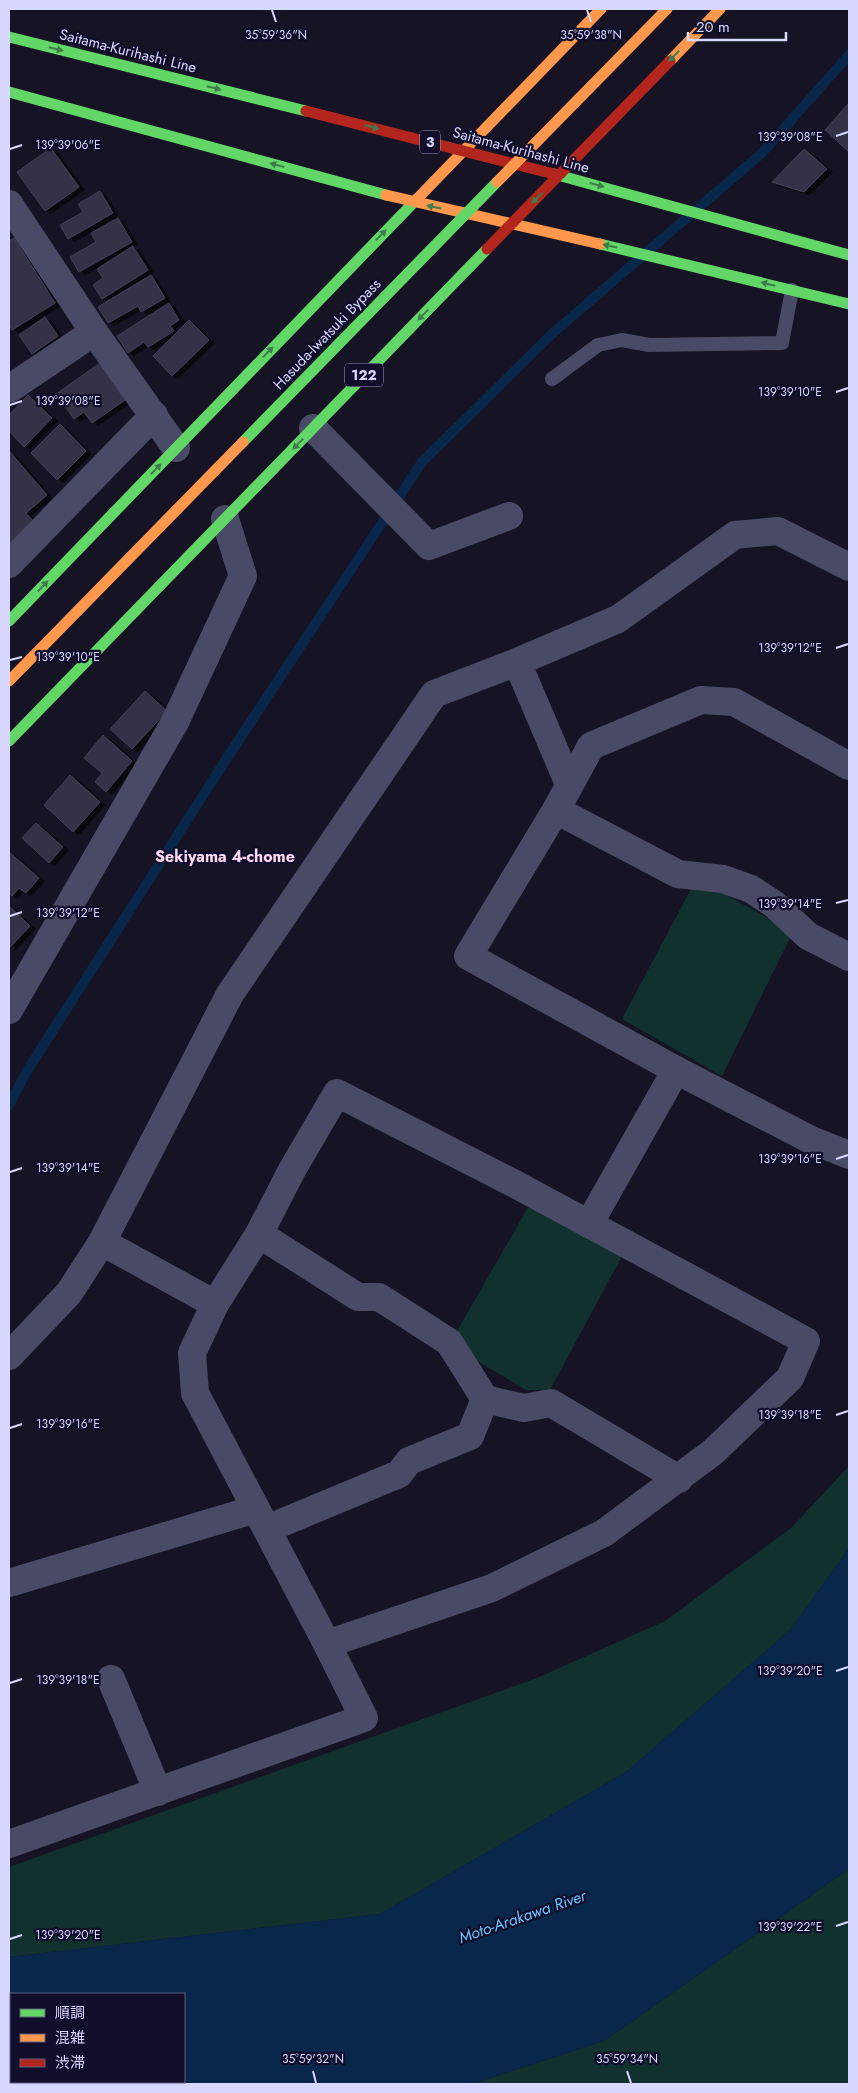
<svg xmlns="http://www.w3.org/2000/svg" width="858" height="2093" font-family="Jost,'Noto Sans JP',sans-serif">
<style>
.green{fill:#11312e}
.water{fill:#09264b;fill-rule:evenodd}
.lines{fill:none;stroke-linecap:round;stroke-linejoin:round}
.stream{stroke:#09264b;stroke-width:10}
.building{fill:#343246;stroke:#413f58;filter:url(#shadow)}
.lane{stroke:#494a65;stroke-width:14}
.street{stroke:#494a65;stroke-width:28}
.fast{stroke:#63d668;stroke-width:11}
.slow{stroke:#ff974d;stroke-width:11}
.jam{stroke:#b3261e;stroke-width:11}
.fast-bridge{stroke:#63d668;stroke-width:11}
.slow-bridge{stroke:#ff974d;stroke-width:11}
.oneway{fill:#3e7c4c}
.ticks{fill:none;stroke:#d8d7ff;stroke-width:2}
.labels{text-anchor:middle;stroke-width:4.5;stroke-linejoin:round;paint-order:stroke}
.shield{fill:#100e2a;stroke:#9c9bbf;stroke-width:1}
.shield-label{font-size:14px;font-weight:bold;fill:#d8d7ff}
.street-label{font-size:15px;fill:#d8d7ff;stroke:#100e2a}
.neighbourhood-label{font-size:16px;font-weight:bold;fill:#ffd9f4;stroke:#100e2a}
.water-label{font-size:16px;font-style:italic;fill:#65c4ff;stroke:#100e2a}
.ticks-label{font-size:12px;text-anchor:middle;fill:#d8d7ff;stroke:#100e2a;stroke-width:4.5;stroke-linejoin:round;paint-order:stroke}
</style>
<defs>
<filter id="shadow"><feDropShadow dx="5.5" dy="3" stdDeviation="0" flood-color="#0009"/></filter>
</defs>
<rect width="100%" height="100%" fill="#161424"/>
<g class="green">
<polygon points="691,889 717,890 793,932 722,1076 622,1019"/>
<polygon points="529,1206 622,1256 550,1390 526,1390 471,1357 457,1331"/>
<polygon points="849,1466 849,1548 791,1629 626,1772 380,1914 9,1957 9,1867 537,1678 665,1621 791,1528"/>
<polygon points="849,1869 849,2084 472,2084 604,2041"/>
</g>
<path class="water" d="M849,1548V1869L604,2041L472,2084H9V1957L380,1914L626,1772L791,1629ZM11,1994H184V2082H11Z"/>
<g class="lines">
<polyline class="stream" points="9,1105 27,1071 225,761 422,462 553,333 762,153 849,55"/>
</g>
<g class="building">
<polygon points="849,103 849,152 825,130"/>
<polygon points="51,148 79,187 45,211 17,172"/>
<polygon points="804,149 827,169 804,192 772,182"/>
<polygon points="100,191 113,213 68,239 60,225 83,212 78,204"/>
<polygon points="118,218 132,242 79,272 70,257 96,242 91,233"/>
<polygon points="14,238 55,303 12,330 9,325 9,241"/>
<polygon points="133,246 148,270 102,299 93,285 103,278 97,269"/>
<polygon points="151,275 165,298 141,312 138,306 108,323 98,307"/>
<polygon points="169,303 179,320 170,326 174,331 148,347 144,342 128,353 117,336"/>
<polygon points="45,317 58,336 32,354 19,335"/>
<polygon points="189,320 209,340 172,376 153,356"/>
<polygon points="100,363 125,400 92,423 84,412 74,419 56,394"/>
<polygon points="28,395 52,418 24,447 9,431 9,415"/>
<polygon points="60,424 86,451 57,480 31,453"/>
<polygon points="10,452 47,495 26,513 34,522 9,544"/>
<polygon points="145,691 167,711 132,749 110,729"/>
<polygon points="103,735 132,761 106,792 95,782 102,773 84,758"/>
<polygon points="70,775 100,802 73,832 44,805"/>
<polygon points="36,823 63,847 49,863 22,838"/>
<polygon points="9,852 39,878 26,893 19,888 12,896 9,893"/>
<polygon points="9,906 30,926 9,948"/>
</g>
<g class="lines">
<polyline class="lane" points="552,379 598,345 622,340 649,345 782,343 792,290"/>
<g class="street">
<polyline points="9,204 94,332 176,448"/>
<polyline points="9,389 94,332"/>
<polyline points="313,428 429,546 509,516"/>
<polyline points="9,564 154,415"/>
<polyline points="517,662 569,784"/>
<polyline points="849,766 734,702 701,700 591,746 556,810 468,956 676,1070 811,1140 849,1155"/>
<polyline points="556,810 678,874 723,879 751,889 775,905 808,936 849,957"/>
<polyline points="9,1010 175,722 243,576 225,519"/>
<polygon points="337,1093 515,1184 806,1341 790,1378 713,1452 604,1533 492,1588 327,1644 195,1393 192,1353 215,1304 259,1234 292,1170"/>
<polyline points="589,1224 676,1070"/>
<polyline points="259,1234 358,1297 379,1297 449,1342 485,1399 524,1408 551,1403 679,1479"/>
<polyline points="102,1242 215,1304"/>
<polyline points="9,1356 69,1293 102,1242 230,994 434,694 517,662 618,619 735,535 778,531 849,567"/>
<polyline points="267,1529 399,1474 409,1461 470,1436 485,1399"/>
<polyline points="9,1583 256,1509"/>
<polyline points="111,1679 158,1792"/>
<polyline points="9,1844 364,1718 327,1644"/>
</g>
<g class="fast">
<polyline points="9,37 306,111"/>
<polyline points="9,92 386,195"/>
<polyline points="554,174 849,255"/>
<polyline points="600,244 849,304"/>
<polyline points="9,621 417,199"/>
<polyline points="9,741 487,249"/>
</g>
<g class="slow">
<polyline points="670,61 720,9"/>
<polyline points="386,195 600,244"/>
<polyline points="417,199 601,9"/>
</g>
<g class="jam">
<polyline points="306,111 554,174"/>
<polyline points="487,249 670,61"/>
</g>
<polyline class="fast-bridge" points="243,442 497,182"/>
<g class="slow-bridge">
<polyline points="497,182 667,9"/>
<polyline points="9,681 243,442"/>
</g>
</g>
<defs><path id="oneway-solid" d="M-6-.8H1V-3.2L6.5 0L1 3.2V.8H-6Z" transform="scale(1.25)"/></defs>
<g class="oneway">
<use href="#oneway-solid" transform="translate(56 49) rotate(14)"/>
<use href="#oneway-solid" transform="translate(674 56) rotate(134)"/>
<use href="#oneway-solid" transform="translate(214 88) rotate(14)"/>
<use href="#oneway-solid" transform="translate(372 127) rotate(14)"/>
<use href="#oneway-solid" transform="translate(277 165) rotate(-165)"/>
<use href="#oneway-solid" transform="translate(597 185) rotate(15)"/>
<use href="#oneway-solid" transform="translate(537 198) rotate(135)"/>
<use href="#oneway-solid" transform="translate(434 207) rotate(-168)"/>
<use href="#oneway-solid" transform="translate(381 235) rotate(-46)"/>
<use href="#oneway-solid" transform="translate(610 246) rotate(-168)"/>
<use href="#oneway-solid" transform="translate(768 284) rotate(-166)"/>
<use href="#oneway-solid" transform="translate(423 315) rotate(134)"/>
<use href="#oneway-solid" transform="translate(268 352) rotate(-46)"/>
<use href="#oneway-solid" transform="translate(298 444) rotate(134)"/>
<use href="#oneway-solid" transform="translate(156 469) rotate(-46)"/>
<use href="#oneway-solid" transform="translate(43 586) rotate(-46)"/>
</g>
<path class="ticks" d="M272,10L276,22M587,10L591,22M836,136L848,132M10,149L22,145M836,392L848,388M10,405L22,401M836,648L848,644M10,660L22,657M836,903L848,900M10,916L22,912M836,1159L848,1155M10,1172L22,1168M836,1415L848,1411M10,1428L22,1424M836,1671L848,1667M10,1683L22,1679M836,1926L848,1922M10,1939L22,1935M313,2071L316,2083M627,2071L631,2083"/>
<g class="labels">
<g class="shield">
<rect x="420" y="130.5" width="20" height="23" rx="4"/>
<rect x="345" y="363.5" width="38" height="23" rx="4"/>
</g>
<g class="shield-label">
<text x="430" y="147">3</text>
<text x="364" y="380">122</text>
</g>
<g class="street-label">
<text transform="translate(128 51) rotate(14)" y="5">Saitama-Kurihashi Line</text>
<text transform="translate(521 150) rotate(15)" y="5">Saitama-Kurihashi Line</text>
<text transform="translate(327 334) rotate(-46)" y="5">Hasuda-Iwatsuki Bypass</text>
</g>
<g class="neighbourhood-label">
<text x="225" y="862">Sekiyama 4-chome</text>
</g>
<g class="water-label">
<text transform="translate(522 1916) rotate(-19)" y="6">Moto-Arakawa River</text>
</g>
</g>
<g class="ticks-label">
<text x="276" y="39">35°59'36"N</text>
<text x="591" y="39">35°59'38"N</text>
<text x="790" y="141">139°39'08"E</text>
<text x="68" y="149">139°39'06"E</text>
<text x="790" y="396">139°39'10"E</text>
<text x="68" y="405">139°39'08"E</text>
<text x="790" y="652">139°39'12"E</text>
<text x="68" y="661">139°39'10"E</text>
<text x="790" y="908">139°39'14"E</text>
<text x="68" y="917">139°39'12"E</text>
<text x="790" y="1163">139°39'16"E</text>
<text x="68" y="1172">139°39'14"E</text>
<text x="790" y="1419">139°39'18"E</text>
<text x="68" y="1428">139°39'16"E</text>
<text x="790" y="1675">139°39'20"E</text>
<text x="68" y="1684">139°39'18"E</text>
<text x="790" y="1931">139°39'22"E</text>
<text x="68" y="1939">139°39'20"E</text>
<text x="313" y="2063">35°59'32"N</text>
<text x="627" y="2063">35°59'34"N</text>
</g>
<rect width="858" height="2093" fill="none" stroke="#d8d7ff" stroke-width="20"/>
<rect x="10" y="1993" width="175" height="90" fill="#100e2a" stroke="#605e7f"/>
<rect x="20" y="2009" width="25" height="8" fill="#63d668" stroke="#605e7f"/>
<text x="55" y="2018" font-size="15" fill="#d8d7ff">順調</text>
<rect x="20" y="2034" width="25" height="8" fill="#ff974d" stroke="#605e7f"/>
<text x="55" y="2043" font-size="15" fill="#d8d7ff">混雑</text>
<rect x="20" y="2059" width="25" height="8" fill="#b3261e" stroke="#605e7f"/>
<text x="55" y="2068" font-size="15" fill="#d8d7ff">渋滞</text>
<path d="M688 32v8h98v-8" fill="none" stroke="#d8d7ff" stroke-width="2.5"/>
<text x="696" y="32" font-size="15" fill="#d8d7ff" stroke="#100e2a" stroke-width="4" paint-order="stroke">20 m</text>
</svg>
